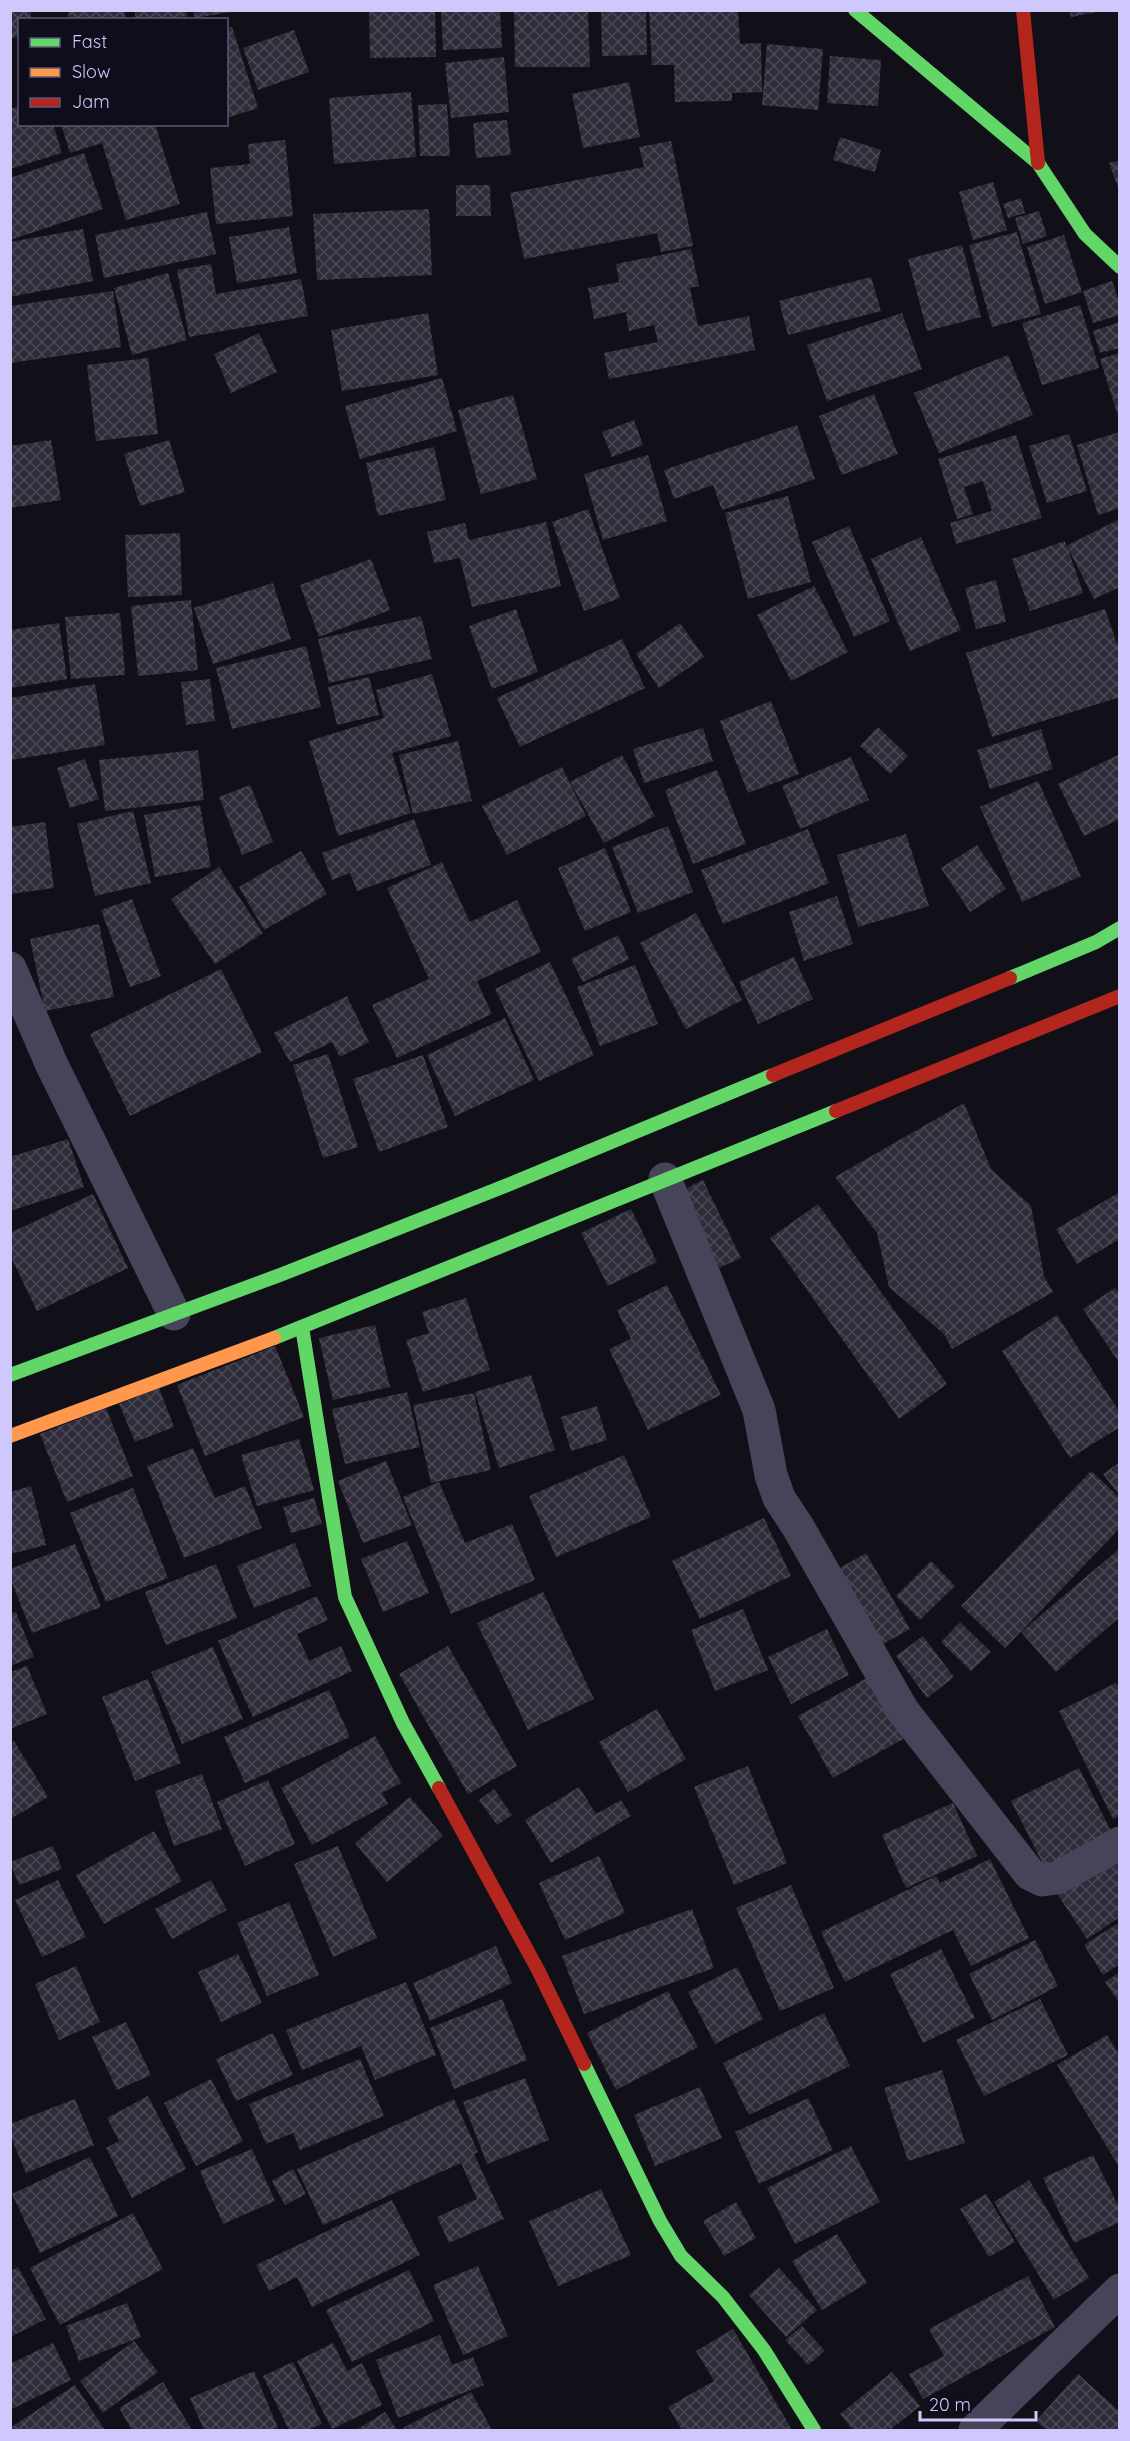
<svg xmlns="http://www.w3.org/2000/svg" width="1130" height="2441" font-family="Quicksand,sans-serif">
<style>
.building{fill:url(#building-cross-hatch)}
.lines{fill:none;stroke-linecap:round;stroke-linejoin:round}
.street{stroke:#464459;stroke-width:33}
.fast{stroke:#63d668;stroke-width:14}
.slow{stroke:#ff974d;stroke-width:14}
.jam{stroke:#b3261e;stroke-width:14}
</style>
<defs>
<pattern id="building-cross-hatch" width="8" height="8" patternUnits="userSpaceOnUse" patternTransform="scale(1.5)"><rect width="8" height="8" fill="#2f2c3a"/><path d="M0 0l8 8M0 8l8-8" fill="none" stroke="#4c4957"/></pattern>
</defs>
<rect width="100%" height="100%" fill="#111018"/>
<g class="building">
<polygon points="10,10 31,10 31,20 20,20 20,37 10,38"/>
<polygon points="68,10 125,10 125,20 69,20"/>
<polygon points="134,10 186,10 187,16 167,20 136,20"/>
<polygon points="193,10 229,10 230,12 195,18"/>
<polygon points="369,10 435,10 436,57 370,58"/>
<polygon points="441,10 500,10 502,48 443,50"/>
<polygon points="514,10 588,10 590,67 515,67"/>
<polygon points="601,10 646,10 647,55 602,56"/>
<polygon points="649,10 738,10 740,44 761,43 762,92 732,93 732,101 675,102 674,65 652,65"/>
<polygon points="1069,10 1096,10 1096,12 1071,17"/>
<polygon points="232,27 258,108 226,118 226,29"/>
<polygon points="294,30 309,72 258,90 243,48"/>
<polygon points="767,44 823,49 818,110 762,105"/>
<polygon points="830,56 881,60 878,106 827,103"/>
<polygon points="504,57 509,112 451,118 445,63"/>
<polygon points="629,82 640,137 583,148 572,94"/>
<polygon points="411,92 416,157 334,164 329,98"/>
<polygon points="447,104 450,156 420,156 418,105"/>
<polygon points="20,106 20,124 53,124 62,153 10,169 10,109"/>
<polygon points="507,120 511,155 476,158 473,123"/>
<polygon points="61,124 155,124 180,204 126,220 102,143 70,153"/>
<polygon points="840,137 881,150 875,172 833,160"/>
<polygon points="285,140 293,216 216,224 210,168 250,164 248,144"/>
<polygon points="671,141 693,246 661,252 657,233 524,259 510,193 644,167 639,147"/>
<polygon points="84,153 103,209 10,240 10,178"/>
<polygon points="1120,160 1120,190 1119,190 1109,163"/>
<polygon points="993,182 1007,230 973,240 959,192"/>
<polygon points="456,185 490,185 491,216 456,216"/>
<polygon points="1021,198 1025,213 1008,218 1003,204"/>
<polygon points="429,209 432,275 317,280 313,214"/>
<polygon points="1039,211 1047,236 1023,244 1015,218"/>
<polygon points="207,212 216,254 104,278 95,235"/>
<polygon points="289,227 297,273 237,283 229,237"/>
<polygon points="83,229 93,281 10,297 10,242"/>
<polygon points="1017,232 1041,314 992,327 969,245"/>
<polygon points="1064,235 1082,292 1045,304 1027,247"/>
<polygon points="962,245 981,317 927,331 908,259"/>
<polygon points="691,249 699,286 690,288 698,326 749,316 755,350 609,379 604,353 658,342 654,325 629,331 626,312 594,319 588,288 619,282 616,264"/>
<polygon points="211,264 216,294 301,279 308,316 189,337 177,270"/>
<polygon points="168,273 187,340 132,355 114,288"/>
<polygon points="871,277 881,311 788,335 779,301"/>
<polygon points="1112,281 1120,305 1120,315 1093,323 1083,291"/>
<polygon points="113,291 121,347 10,363 10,306"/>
<polygon points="1080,305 1099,368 1042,385 1022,323"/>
<polygon points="428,313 438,375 342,391 331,330"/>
<polygon points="902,313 922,369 827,401 807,345"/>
<polygon points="1120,322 1120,348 1100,353 1093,331"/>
<polygon points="259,333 277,372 231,393 214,354"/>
<polygon points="1120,353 1120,416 1118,416 1100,359"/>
<polygon points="1008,355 1033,415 939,453 914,393"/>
<polygon points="148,358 158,434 96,441 87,365"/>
<polygon points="442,378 457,431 360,459 345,406"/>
<polygon points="874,394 898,454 842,475 819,416"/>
<polygon points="513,395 537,479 481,494 458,410"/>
<polygon points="634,420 643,445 612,457 602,432"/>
<polygon points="797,425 815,479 722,510 713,485 674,499 664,470"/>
<polygon points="1120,432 1120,508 1098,515 1077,445"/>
<polygon points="1069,434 1087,491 1047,503 1029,446"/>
<polygon points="1016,435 1042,518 956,544 950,523 992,511 983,481 964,487 973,514 957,519 938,459"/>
<polygon points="51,440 61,500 10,508 10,446"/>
<polygon points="169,440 185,492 140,506 124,454"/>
<polygon points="434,447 446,500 378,516 366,463"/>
<polygon points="648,455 667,521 603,540 584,474"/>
<polygon points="788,496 811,582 748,599 725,513"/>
<polygon points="588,509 620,598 584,611 552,522"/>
<polygon points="1120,519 1120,587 1094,599 1067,546 1083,593 1030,611 1012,559 1065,541 1066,546"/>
<polygon points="546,522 561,586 472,607 460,558 434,563 427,532 465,523 469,540"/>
<polygon points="849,526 890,621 854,637 812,542"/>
<polygon points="180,533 182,595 128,597 125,535"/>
<polygon points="921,537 961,630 910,651 871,559"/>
<polygon points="371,559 390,610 319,637 300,585"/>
<polygon points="996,580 1006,622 976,629 965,588"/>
<polygon points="273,583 291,639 213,664 194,608"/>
<polygon points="814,586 848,652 791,681 757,615"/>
<polygon points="191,600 198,670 138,676 131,606"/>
<polygon points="516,609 538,672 492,689 469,626"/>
<polygon points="1105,609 1117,644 1120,643 1120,697 992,737 966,653"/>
<polygon points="120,613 125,675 71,679 65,617"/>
<polygon points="421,616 432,659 329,683 318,639"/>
<polygon points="59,623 67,679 10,688 10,630"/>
<polygon points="680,623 704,657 659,688 636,654"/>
<polygon points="622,639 645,688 520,747 497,698"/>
<polygon points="306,646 321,707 232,729 216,668"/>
<polygon points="432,674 451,736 392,753 411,813 338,836 309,741 384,718 376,690"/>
<polygon points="369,677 379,715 337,725 328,687"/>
<polygon points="210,679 215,721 186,725 181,682"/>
<polygon points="95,684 105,745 10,760 10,698"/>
<polygon points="771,701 799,774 748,793 720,721"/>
<polygon points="878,727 908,756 890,774 860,746"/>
<polygon points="703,728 713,761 644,783 633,749"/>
<polygon points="1041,729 1053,769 990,789 977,750"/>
<polygon points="458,741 472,801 413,814 399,755"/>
<polygon points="198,750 204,800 105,811 99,760"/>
<polygon points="1120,754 1120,819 1084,836 1058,784"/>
<polygon points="622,755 655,816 604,843 570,782"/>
<polygon points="851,757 869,800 800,829 782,786"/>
<polygon points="85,759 99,799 70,808 57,768"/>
<polygon points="562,767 586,816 507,855 482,806"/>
<polygon points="717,770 746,844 693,864 665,790"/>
<polygon points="1038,781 1081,876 1022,902 980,807"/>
<polygon points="250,785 273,842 242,855 219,797"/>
<polygon points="200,805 211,867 155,877 144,815"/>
<polygon points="133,811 151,883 95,896 77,824"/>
<polygon points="414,819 431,865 357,891 350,873 332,880 322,853"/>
<polygon points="45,822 54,888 10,894 10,827"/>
<polygon points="668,826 693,892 638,913 612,847"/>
<polygon points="808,829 829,883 723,924 701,870"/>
<polygon points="906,834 929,906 858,927 837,855"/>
<polygon points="977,845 1006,889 970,912 941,868"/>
<polygon points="605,848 631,912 585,931 558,868"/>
<polygon points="301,851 327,894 264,930 239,887"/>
<polygon points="442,862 470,922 517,900 541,952 477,981 492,1014 397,1058 372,1005 429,979 387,888"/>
<polygon points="219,867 263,933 215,964 171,899"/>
<polygon points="837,896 853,944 804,961 789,912"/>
<polygon points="132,899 161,976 130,987 101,910"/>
<polygon points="696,913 742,1000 686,1029 640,943"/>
<polygon points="99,924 114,997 45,1011 30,939"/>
<polygon points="618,935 629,959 583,982 571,959"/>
<polygon points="794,957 813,999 758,1024 739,982"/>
<polygon points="550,962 594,1055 539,1081 495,989"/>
<polygon points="635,965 658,1024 600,1046 577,987"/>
<polygon points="221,969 262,1052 130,1116 90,1034"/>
<polygon points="347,996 369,1042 340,1057 332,1042 290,1062 274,1033"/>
<polygon points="505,1018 534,1080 455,1116 427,1055"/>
<polygon points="328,1054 358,1147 323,1158 293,1065"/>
<polygon points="423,1055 448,1127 379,1152 353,1079"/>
<polygon points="964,1103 991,1169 1031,1206 1044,1276 1053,1292 952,1349 944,1334 889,1287 877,1233 835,1177"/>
<polygon points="68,1139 84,1187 10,1211 10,1157"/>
<polygon points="703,1180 741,1258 716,1269 679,1192"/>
<polygon points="1120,1192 1120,1239 1077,1264 1056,1229"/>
<polygon points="93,1194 128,1268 37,1311 10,1255 10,1233"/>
<polygon points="818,1204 947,1384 899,1419 770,1238"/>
<polygon points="631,1209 657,1262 608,1286 581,1233"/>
<polygon points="667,1285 721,1395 648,1430 609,1349 631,1339 617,1310"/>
<polygon points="1115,1288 1120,1295 1120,1364 1083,1309"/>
<polygon points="466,1298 490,1370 423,1392 406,1340 429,1333 422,1312"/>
<polygon points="1057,1315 1120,1413 1120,1427 1070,1458 1002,1351"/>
<polygon points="375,1325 390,1387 333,1400 319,1338"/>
<polygon points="275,1346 304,1417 205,1456 177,1385"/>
<polygon points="531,1375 555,1450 499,1468 475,1392"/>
<polygon points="159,1388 174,1427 135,1442 119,1404"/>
<polygon points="407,1392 420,1447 345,1464 332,1409"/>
<polygon points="474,1393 491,1470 431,1483 413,1405"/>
<polygon points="597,1406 607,1440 571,1451 561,1417"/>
<polygon points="106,1408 133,1476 67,1502 40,1434"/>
<polygon points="299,1439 314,1490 257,1506 241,1455"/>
<polygon points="193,1448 215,1498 245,1486 262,1528 184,1558 147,1466"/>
<polygon points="624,1455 651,1517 556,1557 529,1496"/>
<polygon points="386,1461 412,1525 363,1543 338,1481"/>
<polygon points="1120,1462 1120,1496 1103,1474"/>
<polygon points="1091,1471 1120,1498 1120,1528 1005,1648 961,1606"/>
<polygon points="439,1482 465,1543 512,1524 535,1580 451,1614 403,1497"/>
<polygon points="31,1486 46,1545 10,1554 10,1492"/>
<polygon points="133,1488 168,1578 106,1602 70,1513"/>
<polygon points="314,1498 322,1524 291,1533 283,1507"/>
<polygon points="764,1518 791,1576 700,1619 672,1561"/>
<polygon points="407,1541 429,1593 383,1612 361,1559"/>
<polygon points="295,1543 311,1586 254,1608 237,1566"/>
<polygon points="75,1544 101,1607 32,1633 10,1578 10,1569"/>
<polygon points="1120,1548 1120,1617 1056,1672 1021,1632"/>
<polygon points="866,1553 910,1629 881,1645 838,1569"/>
<polygon points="931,1561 955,1586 920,1620 896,1596"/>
<polygon points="216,1564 237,1618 166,1645 145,1592"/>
<polygon points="543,1592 594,1699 528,1730 477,1623"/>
<polygon points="317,1596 328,1620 297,1634 309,1661 341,1646 352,1671 253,1717 218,1641"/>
<polygon points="743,1609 768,1670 715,1691 691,1630"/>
<polygon points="16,1612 34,1657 10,1666 10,1614"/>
<polygon points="960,1622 991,1652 971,1671 941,1642"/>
<polygon points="827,1629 849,1675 791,1704 768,1657"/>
<polygon points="923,1636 954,1677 927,1698 896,1656"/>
<polygon points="448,1646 517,1766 468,1794 399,1674"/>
<polygon points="213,1647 243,1719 182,1744 151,1672"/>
<polygon points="27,1666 47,1714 10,1729 10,1672"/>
<polygon points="869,1677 903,1739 833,1778 798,1716"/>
<polygon points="148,1679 181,1763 135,1781 102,1697"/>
<polygon points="1116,1683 1120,1689 1120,1816 1113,1819 1059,1711"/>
<polygon points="329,1690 350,1737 245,1783 224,1737"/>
<polygon points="657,1709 686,1759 628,1792 599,1742"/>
<polygon points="375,1736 401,1783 382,1793 388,1804 312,1845 281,1788"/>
<polygon points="14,1741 48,1797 10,1819 10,1743"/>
<polygon points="748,1766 787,1863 734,1885 694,1787"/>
<polygon points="1079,1768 1112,1833 1044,1866 1011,1801"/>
<polygon points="202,1774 222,1829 174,1846 155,1791"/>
<polygon points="268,1780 295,1844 245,1866 217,1802"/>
<polygon points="579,1787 596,1814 621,1800 631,1816 551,1863 525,1820"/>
<polygon points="494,1789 512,1815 497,1825 479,1800"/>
<polygon points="410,1797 443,1836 387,1882 355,1843"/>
<polygon points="953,1803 977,1856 906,1888 882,1835"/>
<polygon points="154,1831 182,1881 104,1924 76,1875"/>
<polygon points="53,1846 62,1869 19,1885 10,1862"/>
<polygon points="338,1846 377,1938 333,1957 294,1864"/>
<polygon points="599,1856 625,1913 565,1940 539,1883"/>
<polygon points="1115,1857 1120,1864 1120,1917 1087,1939 1058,1895"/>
<polygon points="990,1859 1029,1938 971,1966 953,1930 845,1982 821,1932 936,1876 940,1883"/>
<polygon points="58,1880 86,1937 42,1957 15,1900"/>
<polygon points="211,1880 227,1910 172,1939 155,1909"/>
<polygon points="791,1885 834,1988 780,2011 736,1908"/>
<polygon points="289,1902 319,1975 267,1996 237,1923"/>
<polygon points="692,1909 714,1968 584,2014 562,1956"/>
<polygon points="1120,1922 1120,1964 1103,1975 1084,1945"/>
<polygon points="1035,1940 1058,1986 992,2020 969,1974"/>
<polygon points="496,1946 512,1983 430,2021 413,1983"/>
<polygon points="941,1949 975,2018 923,2043 890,1974"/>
<polygon points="238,1954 262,2003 221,2022 198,1972"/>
<polygon points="76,1966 100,2022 59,2040 35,1984"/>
<polygon points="737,1967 763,2019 715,2044 688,1992"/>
<polygon points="1120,1972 1120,2004 1105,1982"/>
<polygon points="406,1982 436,2055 375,2080 361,2046 302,2070 286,2030"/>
<polygon points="668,1991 698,2047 616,2090 587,2033"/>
<polygon points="502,1999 527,2060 454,2089 430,2028"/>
<polygon points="1040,1999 1068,2055 984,2096 956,2040"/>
<polygon points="824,2013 850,2066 749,2115 723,2063"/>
<polygon points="126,2022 151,2075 117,2090 92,2037"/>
<polygon points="273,2033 293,2075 236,2101 216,2059"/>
<polygon points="1107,2035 1120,2056 1120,2163 1118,2165 1057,2065"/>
<polygon points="360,2059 384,2116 300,2150 293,2133 266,2144 249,2104"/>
<polygon points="942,2070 965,2143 908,2161 884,2088"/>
<polygon points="525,2078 549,2140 487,2164 463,2102"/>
<polygon points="211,2079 243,2141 196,2166 164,2103"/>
<polygon points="700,2087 722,2138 655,2166 634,2115"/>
<polygon points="148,2096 186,2169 132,2198 106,2148 119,2141 107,2118"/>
<polygon points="808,2098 833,2150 759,2184 735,2132"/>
<polygon points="75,2099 94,2145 26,2173 10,2135 10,2124"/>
<polygon points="454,2099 478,2152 474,2154 504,2219 449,2243 437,2217 477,2199 461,2163 323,2225 297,2169"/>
<polygon points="851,2146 880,2202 795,2244 767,2188"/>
<polygon points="252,2149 275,2201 223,2224 200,2171"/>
<polygon points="1093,2155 1120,2209 1120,2222 1074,2243 1043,2178"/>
<polygon points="90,2157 118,2216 40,2253 12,2194"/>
<polygon points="293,2169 306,2194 285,2205 272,2181"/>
<polygon points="1029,2180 1089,2278 1054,2300 994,2202"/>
<polygon points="601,2189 631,2255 558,2286 529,2221"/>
<polygon points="986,2194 1015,2242 989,2257 960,2209"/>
<polygon points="392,2200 420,2255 312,2307 297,2277 269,2291 256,2265"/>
<polygon points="736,2202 756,2238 724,2256 703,2221"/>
<polygon points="133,2213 163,2269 60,2325 30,2268"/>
<polygon points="837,2234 867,2283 822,2310 792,2261"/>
<polygon points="478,2266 508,2336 463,2355 433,2285"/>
<polygon points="18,2267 46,2319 10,2337 10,2271"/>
<polygon points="779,2268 817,2310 786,2337 749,2295"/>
<polygon points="409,2270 434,2321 352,2362 326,2310"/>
<polygon points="1028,2276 1055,2327 923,2399 909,2374 944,2356 929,2329"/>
<polygon points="127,2303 141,2337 79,2361 66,2326"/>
<polygon points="802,2326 825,2351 808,2365 785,2340"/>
<polygon points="733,2329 792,2430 682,2430 668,2407 714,2381 696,2351"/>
<polygon points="440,2335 452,2365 473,2357 484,2385 398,2418 376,2360"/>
<polygon points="134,2341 158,2372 103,2413 80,2381"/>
<polygon points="53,2343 71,2380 10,2410 10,2364"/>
<polygon points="333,2343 347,2371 362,2363 382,2405 332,2429 297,2361"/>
<polygon points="293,2362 322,2424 308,2430 289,2430 263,2376"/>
<polygon points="254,2371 278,2428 272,2430 204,2430 190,2398"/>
<polygon points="892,2372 920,2406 890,2430 853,2430 840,2414"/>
<polygon points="1078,2374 1120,2412 1120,2430 1047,2430 1036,2421"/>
<polygon points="163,2382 192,2430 132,2430 119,2408"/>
<polygon points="75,2385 105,2430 10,2430 10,2428"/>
<polygon points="471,2392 492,2430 405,2430 403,2428"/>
<polygon points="385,2412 397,2430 356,2430"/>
</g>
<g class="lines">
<g class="street">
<polyline points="10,968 51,1063 174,1314"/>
<polyline points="665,1179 759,1410 771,1475 779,1498 798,1527 903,1711 1030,1874 1042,1880 1057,1878 1120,1843"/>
<polyline points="975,2430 1120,2290"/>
</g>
<g class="fast">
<polyline points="855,10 1038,163 1085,234 1120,267"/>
<polyline points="1010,978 1096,942 1120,928"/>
<polyline points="302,1327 345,1597 403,1723 439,1788"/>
<polyline points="274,1338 836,1111"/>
<polyline points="10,1375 280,1275 510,1184 773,1075"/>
<polyline points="584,2064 660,2221 681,2256 723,2297 764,2350 814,2430"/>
</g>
<polyline class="slow" points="10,1436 274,1338"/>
<g class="jam">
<polyline points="1023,10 1038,163"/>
<polyline points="773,1075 1010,978"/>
<polyline points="836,1111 1120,996"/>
<polyline points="439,1788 538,1970 584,2064"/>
</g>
</g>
<rect width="1130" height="2441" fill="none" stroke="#cfc8fc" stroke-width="24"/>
<rect x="18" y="18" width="210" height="108" fill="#0f0c1b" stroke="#5c5775" stroke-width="1.5"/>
<rect x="30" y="38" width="30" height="9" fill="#63d668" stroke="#5c5775" stroke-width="1.5"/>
<text x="72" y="48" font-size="18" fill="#cfc8fc">Fast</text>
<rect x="30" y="68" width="30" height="9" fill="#ff974d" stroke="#5c5775" stroke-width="1.5"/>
<text x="72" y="78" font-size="18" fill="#cfc8fc">Slow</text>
<rect x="30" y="98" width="30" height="9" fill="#b3261e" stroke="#5c5775" stroke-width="1.5"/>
<text x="72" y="108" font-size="18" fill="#cfc8fc">Jam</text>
<path d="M920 2411v9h116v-9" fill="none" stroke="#cfc8fc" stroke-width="3"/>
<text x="929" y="2411" font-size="18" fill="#cfc8fc" stroke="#0f0c1b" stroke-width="4.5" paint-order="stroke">20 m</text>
</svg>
